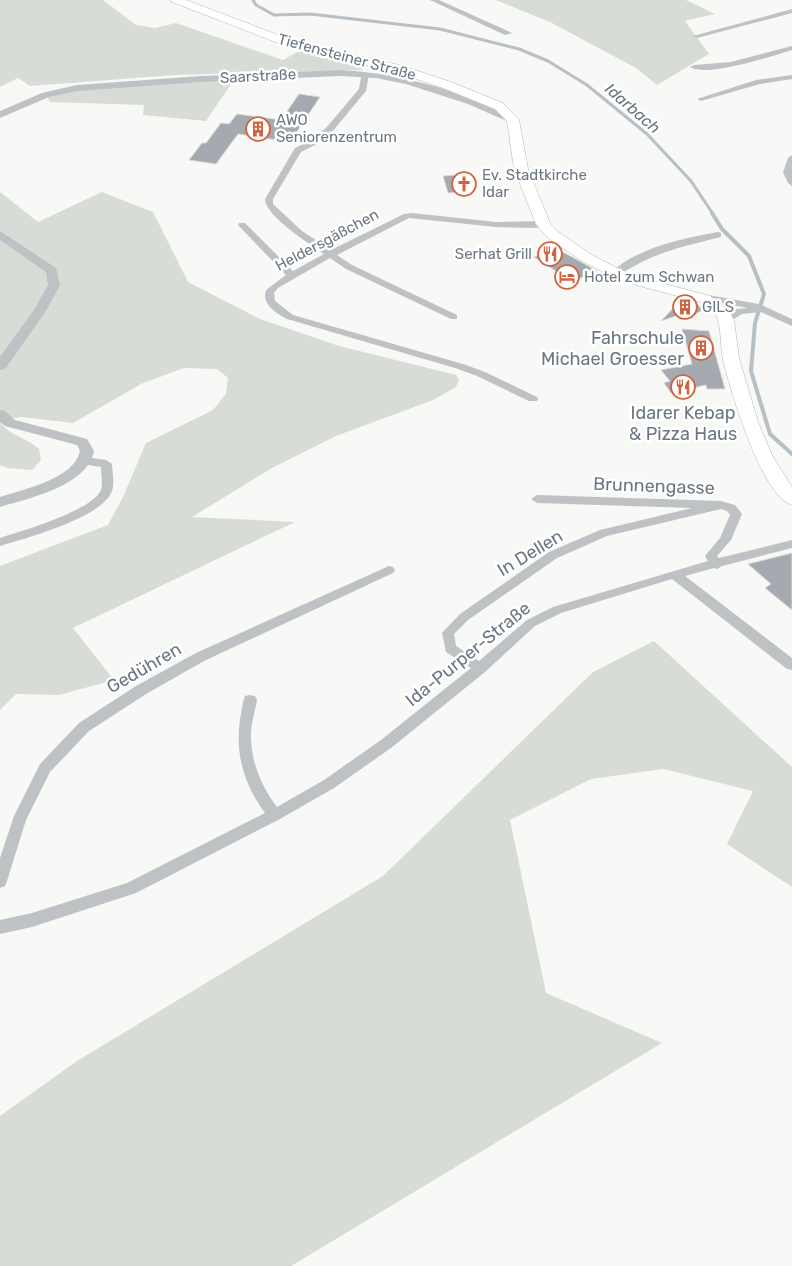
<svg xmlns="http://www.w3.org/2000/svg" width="792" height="1266" font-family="Rubik,sans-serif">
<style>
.green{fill:#d8dcd6}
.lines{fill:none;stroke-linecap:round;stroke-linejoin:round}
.stream-far1{stroke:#b7c0c5;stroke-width:3}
.stream{stroke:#b7c0c5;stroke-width:4}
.building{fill:#a4aab0;stroke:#dadad8}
.primary-casing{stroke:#b2b6b9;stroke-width:1}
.minor{fill:#bec2c5;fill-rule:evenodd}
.tertiary{fill:#bec2c5;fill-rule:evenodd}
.primary{fill:#fff;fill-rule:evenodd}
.labels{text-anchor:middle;stroke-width:5;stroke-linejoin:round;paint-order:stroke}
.far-street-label{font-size:15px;fill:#6b7883;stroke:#fff}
.far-poi-label{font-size:15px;fill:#6b7883;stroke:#fff;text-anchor:start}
.far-water-label{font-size:16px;font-style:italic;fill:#67777f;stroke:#fff}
.poi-label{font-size:18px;fill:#6b7883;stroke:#fff;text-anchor:end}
.street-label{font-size:18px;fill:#6b7883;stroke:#fff}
</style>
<rect width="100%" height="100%" fill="#f8f8f6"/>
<g class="green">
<polygon points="0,0 103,0 136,25 155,28 176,23 283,60 299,51 368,66 361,70 175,75 30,86 18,78 0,87"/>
<polygon points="496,0 686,0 715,14 685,21 709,54 657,85 636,68 552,23"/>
<path d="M233,81L206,121L143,115L144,105L50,102L47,97C107,80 172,82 233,81Z"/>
<polygon points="0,192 38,222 102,192 153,212 188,282 260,319 339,346 456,375 459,380 456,387 433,400 336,436 272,468 192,517 295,522 73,628 114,680 59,695 16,694 0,710 0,566 108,525 123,497 146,443 213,410 226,394 228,378 217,369 184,368 141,384 73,423 21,417 0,421"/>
<path d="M0,422C10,436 26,437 39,449L41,460L32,470L7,468L0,465Z"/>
<polygon points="654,641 792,767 792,887 727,844 753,791 663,769 591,779 510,820 546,993 662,1043 291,1266 0,1266 0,1116 77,1061 383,876 593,672"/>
</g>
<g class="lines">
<polyline class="stream-far1" points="253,0 256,5 274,15 310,14 440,29 519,49 548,61 587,85 647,134 691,181 713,214"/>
<polyline class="stream" points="712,213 722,229 749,256 764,294 755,323 751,371 770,434 792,454"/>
</g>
<g class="building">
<polygon points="299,94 320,97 290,142 238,134 216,164 189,160 202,143 206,143 221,123 229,124 237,114 281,120"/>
<polygon points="456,175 462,192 448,193 443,176"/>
<polygon points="555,248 574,258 597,271 567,284 554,275 559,273 534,257"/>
<polygon points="682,299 694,302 704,310 680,320 679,315 661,321"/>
<polygon points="682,329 709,331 725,389 707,389 706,385 671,393 664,383 670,381 661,370 692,364"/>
<polygon points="792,553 792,610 765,588 771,584 748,564"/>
</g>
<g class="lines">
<g class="primary-casing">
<path id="primary" d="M170,0H186L294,41L403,66L451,82L503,103L519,120L528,169L550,223L557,231L592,255L621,270L646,279L710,296L728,310L734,320L739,358L758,422L772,455L792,487V505C761,496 731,391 723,360C720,345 722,329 716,315L700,302L636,285L611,276L582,261L547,237L536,224L514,169L507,121L495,109L443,88L395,72L286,46L172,2Z"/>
</g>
<g class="minor">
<polygon points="430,0 439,0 512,33 505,35"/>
<polygon points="792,9 792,13 697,38 693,36"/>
<path d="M792,46V50C772,56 707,78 690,67L694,65L731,62Z"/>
<path d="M362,72L369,74L366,91L332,132L315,145L301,152L273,199V204L302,231L331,250L404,214L412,213L496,222L543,221L547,224L543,227L532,228L496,227L409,218L337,255L352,265L457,315V319H451L346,269L330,258L278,288L274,293L275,301L293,315L463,364L485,372L537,397L538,399L537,401H529L477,376L455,368L287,319C276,313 261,304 266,290L286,275L238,225L239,223H245L293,271L324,254C310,244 265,216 265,199L295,148L309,141L326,128L359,89Z"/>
<polygon points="792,75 792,79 760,84 701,101 697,99 756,80"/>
<polygon points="792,155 792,186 788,183 783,172 788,158"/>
<path d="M718,232L721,233V237C681,247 655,252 619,275L616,276L611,273C635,248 685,238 718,232Z"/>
<polygon points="697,293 759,304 792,319 792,326 761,312 742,314 729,322 723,322 723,318 737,309 748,308 694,298 694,294"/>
<path d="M85,457L106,460L112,464C112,472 115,483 112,491C102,518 26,538 0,546V538C21,531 92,511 101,490C103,484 101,474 101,467L81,464L80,461Z"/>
<path d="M537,495L721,501L735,505L742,514L731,540L717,556L719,558L792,540V548L722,566L717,569L714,568L685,576L792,658V670L787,669L672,579L561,613L535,626L485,672L391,748L334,788L280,819L136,893L32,927L0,934V920L32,913L127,883L265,813C244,785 235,754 240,719C242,711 242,703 245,696L250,695L255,696L257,700C255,712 250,726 251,739C252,765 262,787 277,807L324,780L381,740L471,668L446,652L442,633L460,614L549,552L600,530L692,508L537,503L531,499ZM721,509L727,511L730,515L720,538L705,556L708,561L553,607L527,620L479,661L456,646L454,634L468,620L557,558L607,536Z"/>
<polygon points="389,566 393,567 395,570 393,573 204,661 146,694 89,731 50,772 26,820 7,881 5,886 0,888 0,858 14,816 40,764 79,723 136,686 196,653"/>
</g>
<g class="tertiary">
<path d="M340,70C393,73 445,86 494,108C502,111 512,114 518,120L517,122H509L468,104L406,84L376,78L340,76L201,82L77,91L49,97L0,118V111L42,93L77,85L201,76Z"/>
<polygon points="0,231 56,268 60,285 46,311 5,369 0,370 0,357 34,310 48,285 46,272 0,240"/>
<path d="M0,410L5,411L15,420L87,439L94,451C87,486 30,498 0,507V497C24,489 74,479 80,451L77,445L5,426L0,422Z"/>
</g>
<use href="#primary" class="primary"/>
</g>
<defs>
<g id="building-ring" transform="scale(1.25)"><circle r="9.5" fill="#fff" stroke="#cf643f" stroke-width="1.5"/><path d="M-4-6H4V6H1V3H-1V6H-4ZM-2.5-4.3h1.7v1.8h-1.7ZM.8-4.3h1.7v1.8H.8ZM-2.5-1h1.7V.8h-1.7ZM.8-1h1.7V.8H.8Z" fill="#cf643f"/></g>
<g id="church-ring" transform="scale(1.25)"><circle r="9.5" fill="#fff" stroke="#cf643f" stroke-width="1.5"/><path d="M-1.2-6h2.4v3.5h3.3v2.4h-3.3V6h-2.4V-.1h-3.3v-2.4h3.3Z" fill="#cf643f"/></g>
<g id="restaurant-ring" transform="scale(1.25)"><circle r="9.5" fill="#fff" stroke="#cf643f" stroke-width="1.5"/><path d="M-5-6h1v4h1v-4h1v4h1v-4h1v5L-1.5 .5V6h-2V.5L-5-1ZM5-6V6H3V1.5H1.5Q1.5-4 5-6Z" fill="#cf643f"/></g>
<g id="hotel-ring" transform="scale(1.25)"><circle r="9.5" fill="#fff" stroke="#cf643f" stroke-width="1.5"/><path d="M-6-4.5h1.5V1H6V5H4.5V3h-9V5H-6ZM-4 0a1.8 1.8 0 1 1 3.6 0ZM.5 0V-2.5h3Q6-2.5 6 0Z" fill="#cf643f"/></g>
</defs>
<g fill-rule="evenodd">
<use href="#building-ring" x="258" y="129"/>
<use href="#church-ring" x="464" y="184"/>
<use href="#restaurant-ring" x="550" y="254"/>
<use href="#hotel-ring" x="567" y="277"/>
<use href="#building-ring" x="685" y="307"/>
<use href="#building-ring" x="701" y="348"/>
<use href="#restaurant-ring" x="683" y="387"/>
</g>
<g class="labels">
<g class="far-street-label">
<text transform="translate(347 57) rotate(15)" y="5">Tiefensteiner Straße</text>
<text transform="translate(258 76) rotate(-3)" y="5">Saarstraße</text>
<text transform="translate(327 240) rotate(-28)" y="5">Heldersgäßchen</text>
</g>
<g class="far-poi-label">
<text x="276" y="125">AWO<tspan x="276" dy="17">Seniorenzentrum</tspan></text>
<text x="482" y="180">Ev. Stadtkirche<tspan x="482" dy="17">Idar</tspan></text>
<text x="532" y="259" text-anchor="end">Serhat Grill</text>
<text x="584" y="282">Hotel zum Schwan</text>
<text x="702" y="312">GILS</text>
</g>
<g class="far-water-label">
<text transform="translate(633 108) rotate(41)" y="6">Idarbach</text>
</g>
<g class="poi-label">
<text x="684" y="344">Fahrschule<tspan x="684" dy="21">Michael Groesser</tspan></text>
<text x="683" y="419" text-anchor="middle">Idarer Kebap<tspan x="683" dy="21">&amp; Pizza Haus</tspan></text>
</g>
<g class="street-label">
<text transform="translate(654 486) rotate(2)" y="6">Brunnengasse</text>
<text transform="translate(530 553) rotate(-31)" y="6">In Dellen</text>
<text transform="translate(468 654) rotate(-39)" y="6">Ida-Purper-Straße</text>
<text transform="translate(144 668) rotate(-30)" y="6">Gedühren</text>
</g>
</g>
</svg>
